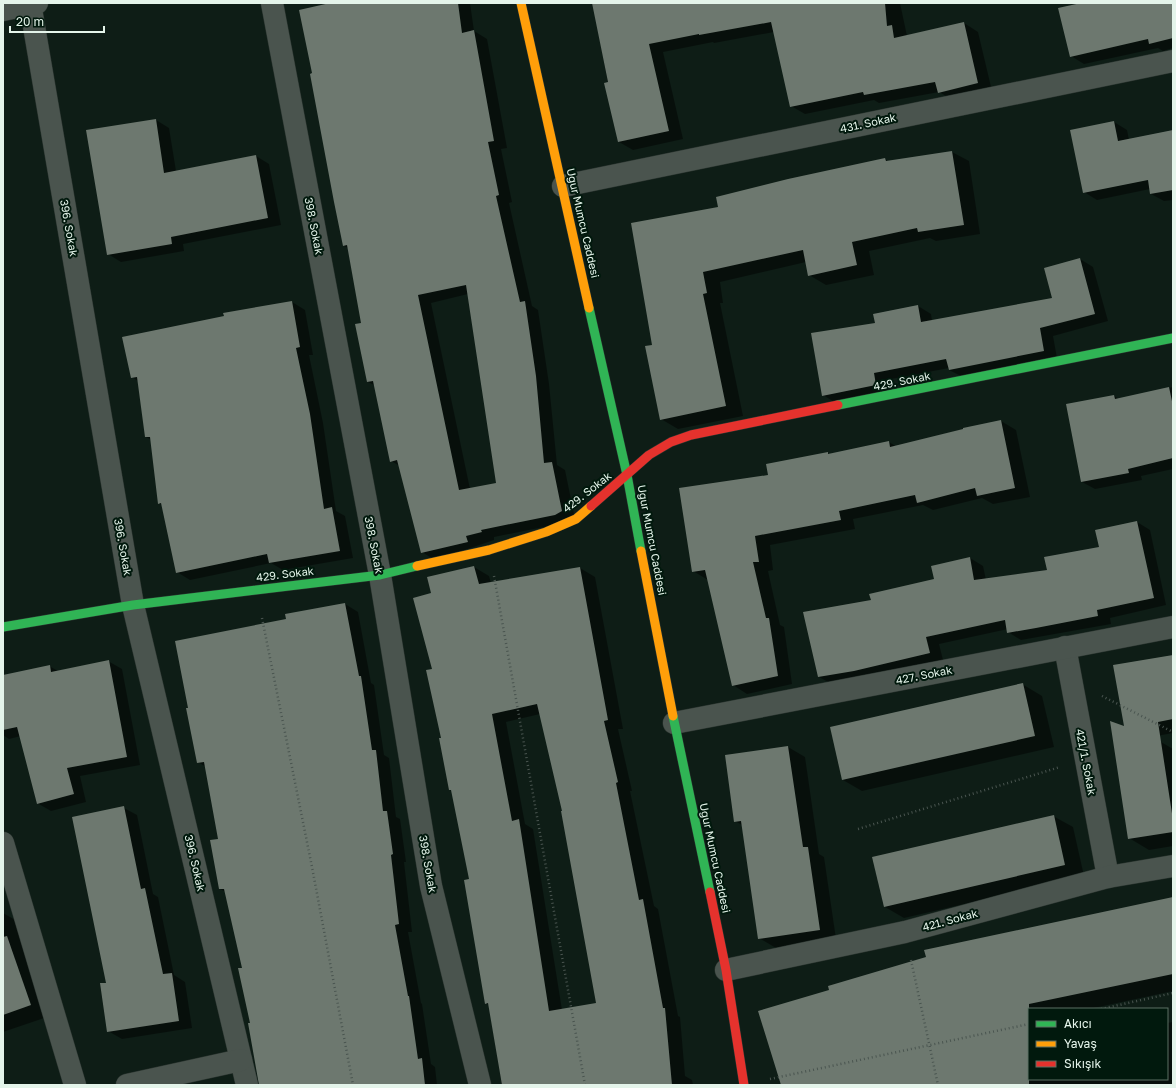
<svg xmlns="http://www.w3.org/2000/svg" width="1176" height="1088" font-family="'Golos Text',sans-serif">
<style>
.shadow{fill:#0007;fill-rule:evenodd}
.building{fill:#6d786f;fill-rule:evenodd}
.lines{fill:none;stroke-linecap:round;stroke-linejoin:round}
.street-casing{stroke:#2b3530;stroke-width:23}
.fast-casing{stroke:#2b3530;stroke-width:10}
.slow-casing{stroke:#2b3530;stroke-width:10}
.jam-casing{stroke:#2b3530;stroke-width:10}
.path{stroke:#4a5550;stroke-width:2.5;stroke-dasharray:1 3;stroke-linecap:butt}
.street{stroke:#4a544e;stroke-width:22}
.fast{stroke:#30b455;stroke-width:9}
.slow{stroke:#ff9f0a;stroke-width:9}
.jam{stroke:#e5322d;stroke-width:9}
.labels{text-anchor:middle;stroke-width:4;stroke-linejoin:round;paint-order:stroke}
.street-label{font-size:11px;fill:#e4f4ea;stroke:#01190d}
</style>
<rect width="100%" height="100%" fill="#0e1d16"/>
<g class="shadow">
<path d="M335,3H470L474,31L487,39L507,148L501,149L512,202L509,203L532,306L538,310L549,384L557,465L565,470L575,519L568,522L494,537V540L435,560L422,552L400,466L391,461L376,386L368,382L362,324L348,248L344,246ZM468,294L497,484L470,489L431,303Z"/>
<polygon points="593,3 900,3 907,36 964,23 978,32 992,91 953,100 939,92 879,103 874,100 805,114 791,106 774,32 714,43 713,42 663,52 683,139 633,150 619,142"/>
<polygon points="1085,3 1173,3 1173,48 1163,51 1158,48 1084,64 1071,56"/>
<polygon points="156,120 169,128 176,171 256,156 269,164 281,225 183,244 184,251 121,262 108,254"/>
<polygon points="1114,122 1127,130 1129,140 1173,131 1173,200 1164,201 1151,194 1150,189 1097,200 1084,192"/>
<polygon points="952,152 969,161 980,234 936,241 930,238 869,251 874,275 826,285 809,275 806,262 720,282 723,303 720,303 743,416 678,429 661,419 653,346 719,208 885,159 889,162"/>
<polygon points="1080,259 1093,267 1108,321 1053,336 1057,358 963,377 949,370 949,368 886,380 888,392 836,403 823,395 876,324 918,306 931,314 932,321 1053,299"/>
<polygon points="292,302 305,310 313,355 309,355 323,423 336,511 345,516 353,558 283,570 271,563 190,580 177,572 162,505 159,503 152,440 146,437 138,381 132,377"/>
<polygon points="1173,387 1173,469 1141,476 1142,480 1095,489 1082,482 1114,396 1119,399"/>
<polygon points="1001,421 1016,430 1030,497 993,504 982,498 933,510 923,505 853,519 855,529 770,545 773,570 768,571 780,625 784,627 792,684 747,694 733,685 708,580 693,571 769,476 828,453 830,455 889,442 897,447 964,429"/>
<polygon points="1137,522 1150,530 1166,605 1110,618 1111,624 1021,640 1008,632 1008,629 939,644 943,660 832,684 819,677 872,601 935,580 970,558 983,566 986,580 1048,570 1100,548"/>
<path d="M474,567L489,576L491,583L580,568L595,577L623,729H618L632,791H630L654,906L658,909L678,1016L680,1017L685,1076L692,1080L693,1085H502L489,1005L486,1003L470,880L452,791L450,790L433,670L432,593ZM540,714L563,811L597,1004L562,1010L533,829L525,824L506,722Z"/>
<polygon points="345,604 358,612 371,683 374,685 384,755 389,758 396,817 400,819 406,862 404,862 412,932 408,932 421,1003 422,1004 431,1064 435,1067 437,1085 262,1085 243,968 226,892 220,889 219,840 206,767 198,762 287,619 286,615"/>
<polygon points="1173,656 1173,733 1145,738"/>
<polygon points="108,661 122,669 140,765 80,776 86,802 51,811 37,803 21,736 9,739 3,735 3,676 49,666 58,671"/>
<polygon points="1022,684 1042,696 1054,747 862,791 843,780"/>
<polygon points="1161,742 1173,749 1173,846 1149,850 1129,838"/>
<polygon points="788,747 805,757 819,854 824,857 836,939 776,948 759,938 742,825 735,821"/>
<polygon points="124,808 137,815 153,894 158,897 174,975 185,982 192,1028 122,1039 108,1031 107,984"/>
<polygon points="1053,816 1073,827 1084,876 904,918 885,907"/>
<polygon points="1173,898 1173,991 1089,1009 1029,1009 1029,1079 1167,1079 1167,1023 1173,1022 1173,1085 782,1085"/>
<polygon points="3,913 17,921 50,1016 3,1032"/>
</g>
<g class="building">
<path d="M330,3H458L462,33L474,30L494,141L488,142L499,195L496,196L520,302L525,301L536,376L544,463L552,462L562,511L555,515L481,530L482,532L466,536L468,542L421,553L397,460L390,462L373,381L367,382L355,324L361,323L347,245L343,246L334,202L310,74L312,73L299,10ZM466,285L496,483L459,490L418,295Z"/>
<polygon points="592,3 885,3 887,26 892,25 894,38 964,22 978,83 938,93 935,82 864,95 863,92 790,107 771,22 699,35 699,34 649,44 669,131 618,142 604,83 608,82"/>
<polygon points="1081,3 1173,3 1173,38 1149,44 1148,39 1070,57 1058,8"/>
<polygon points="156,119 164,173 256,155 268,218 171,237 172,244 107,255 86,130"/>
<polygon points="1114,121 1118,141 1173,130 1173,190 1150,194 1148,180 1083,193 1070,130"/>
<polygon points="952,151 964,225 918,232 917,228 852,242 857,265 808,276 803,250 703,272 707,293 703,294 726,406 660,420 645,346 652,345 631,223 718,207 716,197 788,179 885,158 886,161"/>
<polygon points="1080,258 1095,314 1040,328 1044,351 949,370 946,359 874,373 876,385 822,396 811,333 875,323 873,314 918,305 921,322 1052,298 1044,268"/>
<polygon points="292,301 300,347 296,348 310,414 324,509 332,507 340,551 269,563 267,554 176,573 161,503 158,504 150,437 145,437 137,377 131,378 122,337 224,316 223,313"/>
<polygon points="1169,387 1173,406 1173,458 1128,469 1129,473 1081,482 1066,404 1114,395 1115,399"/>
<polygon points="1001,420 1015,488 977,496 975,488 917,503 915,495 839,511 841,520 755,536 759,562 753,562 766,618 769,618 778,676 732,686 705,570 692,572 679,488 768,475 766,464 828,452 828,454 889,441 890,447 963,429 963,428"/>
<polygon points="1137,521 1154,598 1097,610 1098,616 1036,628 1007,633 1005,620 926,637 930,653 854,671 818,677 803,612 871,600 869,594 934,579 931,566 970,557 974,580 1047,570 1044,557 1099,547 1095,530"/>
<path d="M474,566L479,584L580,567L608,720L604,721L618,782L616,783L639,900L643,899L663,1008H665L672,1085H502L488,1003L485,1004L464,880L469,879L451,790H449L439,738H441L426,670L432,669L413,598L431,593L427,577ZM537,704L562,811H561L596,1003L549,1011L519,819L512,821L492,714Z"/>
<polygon points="345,603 359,676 361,676 372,750 376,750 383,811 387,811 393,854 391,855 399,924 395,925 408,996 409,996 418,1059 422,1058 425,1085 259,1085 248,1023 250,1023 238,968 242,968 224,889 219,889 210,840 218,839 204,762 197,763 186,708 188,708 175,641 286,619 285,614"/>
<polygon points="1173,655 1173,719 1158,722 1173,820 1173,832 1128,839 1110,721 1124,726 1113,665"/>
<polygon points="109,660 127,757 67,768 74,794 37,804 17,727 3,730 3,675 50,665 51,672"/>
<polygon points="1023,683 1035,736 842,780 830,727"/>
<polygon points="788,746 803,847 808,847 820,930 758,939 741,821 734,822 725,755"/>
<polygon points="124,806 141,889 145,888 163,974 172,973 179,1021 107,1032 100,983 106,983 72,817"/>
<polygon points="1054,815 1065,865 884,907 872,857"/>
<polygon points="1173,897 1173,974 1029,1004 1029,1085 781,1085 758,1011 829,990 828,986 926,957 924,950"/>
<polygon points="7,936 31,1005 3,1015 3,937"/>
</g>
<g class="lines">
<g class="street-casing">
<g id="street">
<polyline points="30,3 133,605 247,1085"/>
<polyline points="272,3 380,575 431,886 480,1085"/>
<polyline points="3,10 37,3"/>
<polyline points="563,186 1173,61"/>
<polyline points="1065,647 1108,877"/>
<polyline points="674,723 1173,627"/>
<polyline points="3,843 75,1085"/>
<polyline points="726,970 905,932 1108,877 1173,866"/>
<polyline points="127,1085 241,1060"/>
</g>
</g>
<g class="fast-casing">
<g id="fast">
<polyline points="589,308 627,475 641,551"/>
<polyline points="838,405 1173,338"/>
<polyline points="3,627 133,605 380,575 417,566"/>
<polyline points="673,716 710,892"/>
</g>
</g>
<g class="slow-casing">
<g id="slow">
<polyline points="521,3 589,308"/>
<polyline points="641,551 673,716"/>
<polyline points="417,566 489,550 546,532 576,519 591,506"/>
</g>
</g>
<g class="jam-casing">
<g id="jam">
<polyline points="591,506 649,455 671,442 691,435 838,405"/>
<polyline points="710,892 726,970 744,1085"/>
</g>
</g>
<g class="path">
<polyline points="494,576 585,1085"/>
<polyline points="262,618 312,867 353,1085"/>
<polyline points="1102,696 1173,732"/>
<polyline points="858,829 1060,767"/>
<polyline points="911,960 938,1085"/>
<polyline points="1101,1009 1173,993"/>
<polyline points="770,1079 1029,1024"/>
</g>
<use href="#street" class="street"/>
<use href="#fast" class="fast"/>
<use href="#slow" class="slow"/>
<use href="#jam" class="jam"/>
</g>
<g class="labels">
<g class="street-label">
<text transform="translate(868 123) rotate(-12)" y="4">431. Sokak</text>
<text transform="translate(583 223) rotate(77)" y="4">Uğur Mumcu Caddesi</text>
<text transform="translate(314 226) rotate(79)" y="4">398. Sokak</text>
<text transform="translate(69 228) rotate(80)" y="4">396. Sokak</text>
<text transform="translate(902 381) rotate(-11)" y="4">429. Sokak</text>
<text transform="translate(587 492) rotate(-38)" y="4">429. Sokak</text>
<text transform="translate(652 540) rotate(79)" y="4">Uğur Mumcu Caddesi</text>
<text transform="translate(374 545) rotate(79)" y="4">398. Sokak</text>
<text transform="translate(123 547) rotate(80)" y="4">396. Sokak</text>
<text transform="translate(285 574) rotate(-7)" y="4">429. Sokak</text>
<text transform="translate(924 675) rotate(-11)" y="4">427. Sokak</text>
<text transform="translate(1086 762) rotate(79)" y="4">421/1. Sokak</text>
<text transform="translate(715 858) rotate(78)" y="4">Uğur Mumcu Caddesi</text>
<text transform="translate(195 863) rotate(77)" y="4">396. Sokak</text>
<text transform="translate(428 864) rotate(80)" y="4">398. Sokak</text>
<text transform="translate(950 920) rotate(-15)" y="4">421. Sokak</text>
</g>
</g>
<rect width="1176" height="1088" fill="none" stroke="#e4f4ea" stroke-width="8"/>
<rect x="1028" y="1008" width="140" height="72" fill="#01190d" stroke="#5c7165"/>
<rect x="1036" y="1021" width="20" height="6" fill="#30b455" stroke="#5c7165"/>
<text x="1064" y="1028" font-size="12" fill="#e4f4ea">Akıcı</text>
<rect x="1036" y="1041" width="20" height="6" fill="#ff9f0a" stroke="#5c7165"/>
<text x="1064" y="1048" font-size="12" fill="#e4f4ea">Yavaş</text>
<rect x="1036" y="1061" width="20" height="6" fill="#e5322d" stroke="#5c7165"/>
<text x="1064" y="1068" font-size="12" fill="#e4f4ea">Sıkışık</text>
<path d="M10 26v6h94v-6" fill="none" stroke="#e4f4ea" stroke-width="2"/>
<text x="16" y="26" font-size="12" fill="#e4f4ea" stroke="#01190d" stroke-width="3" paint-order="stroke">20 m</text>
</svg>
